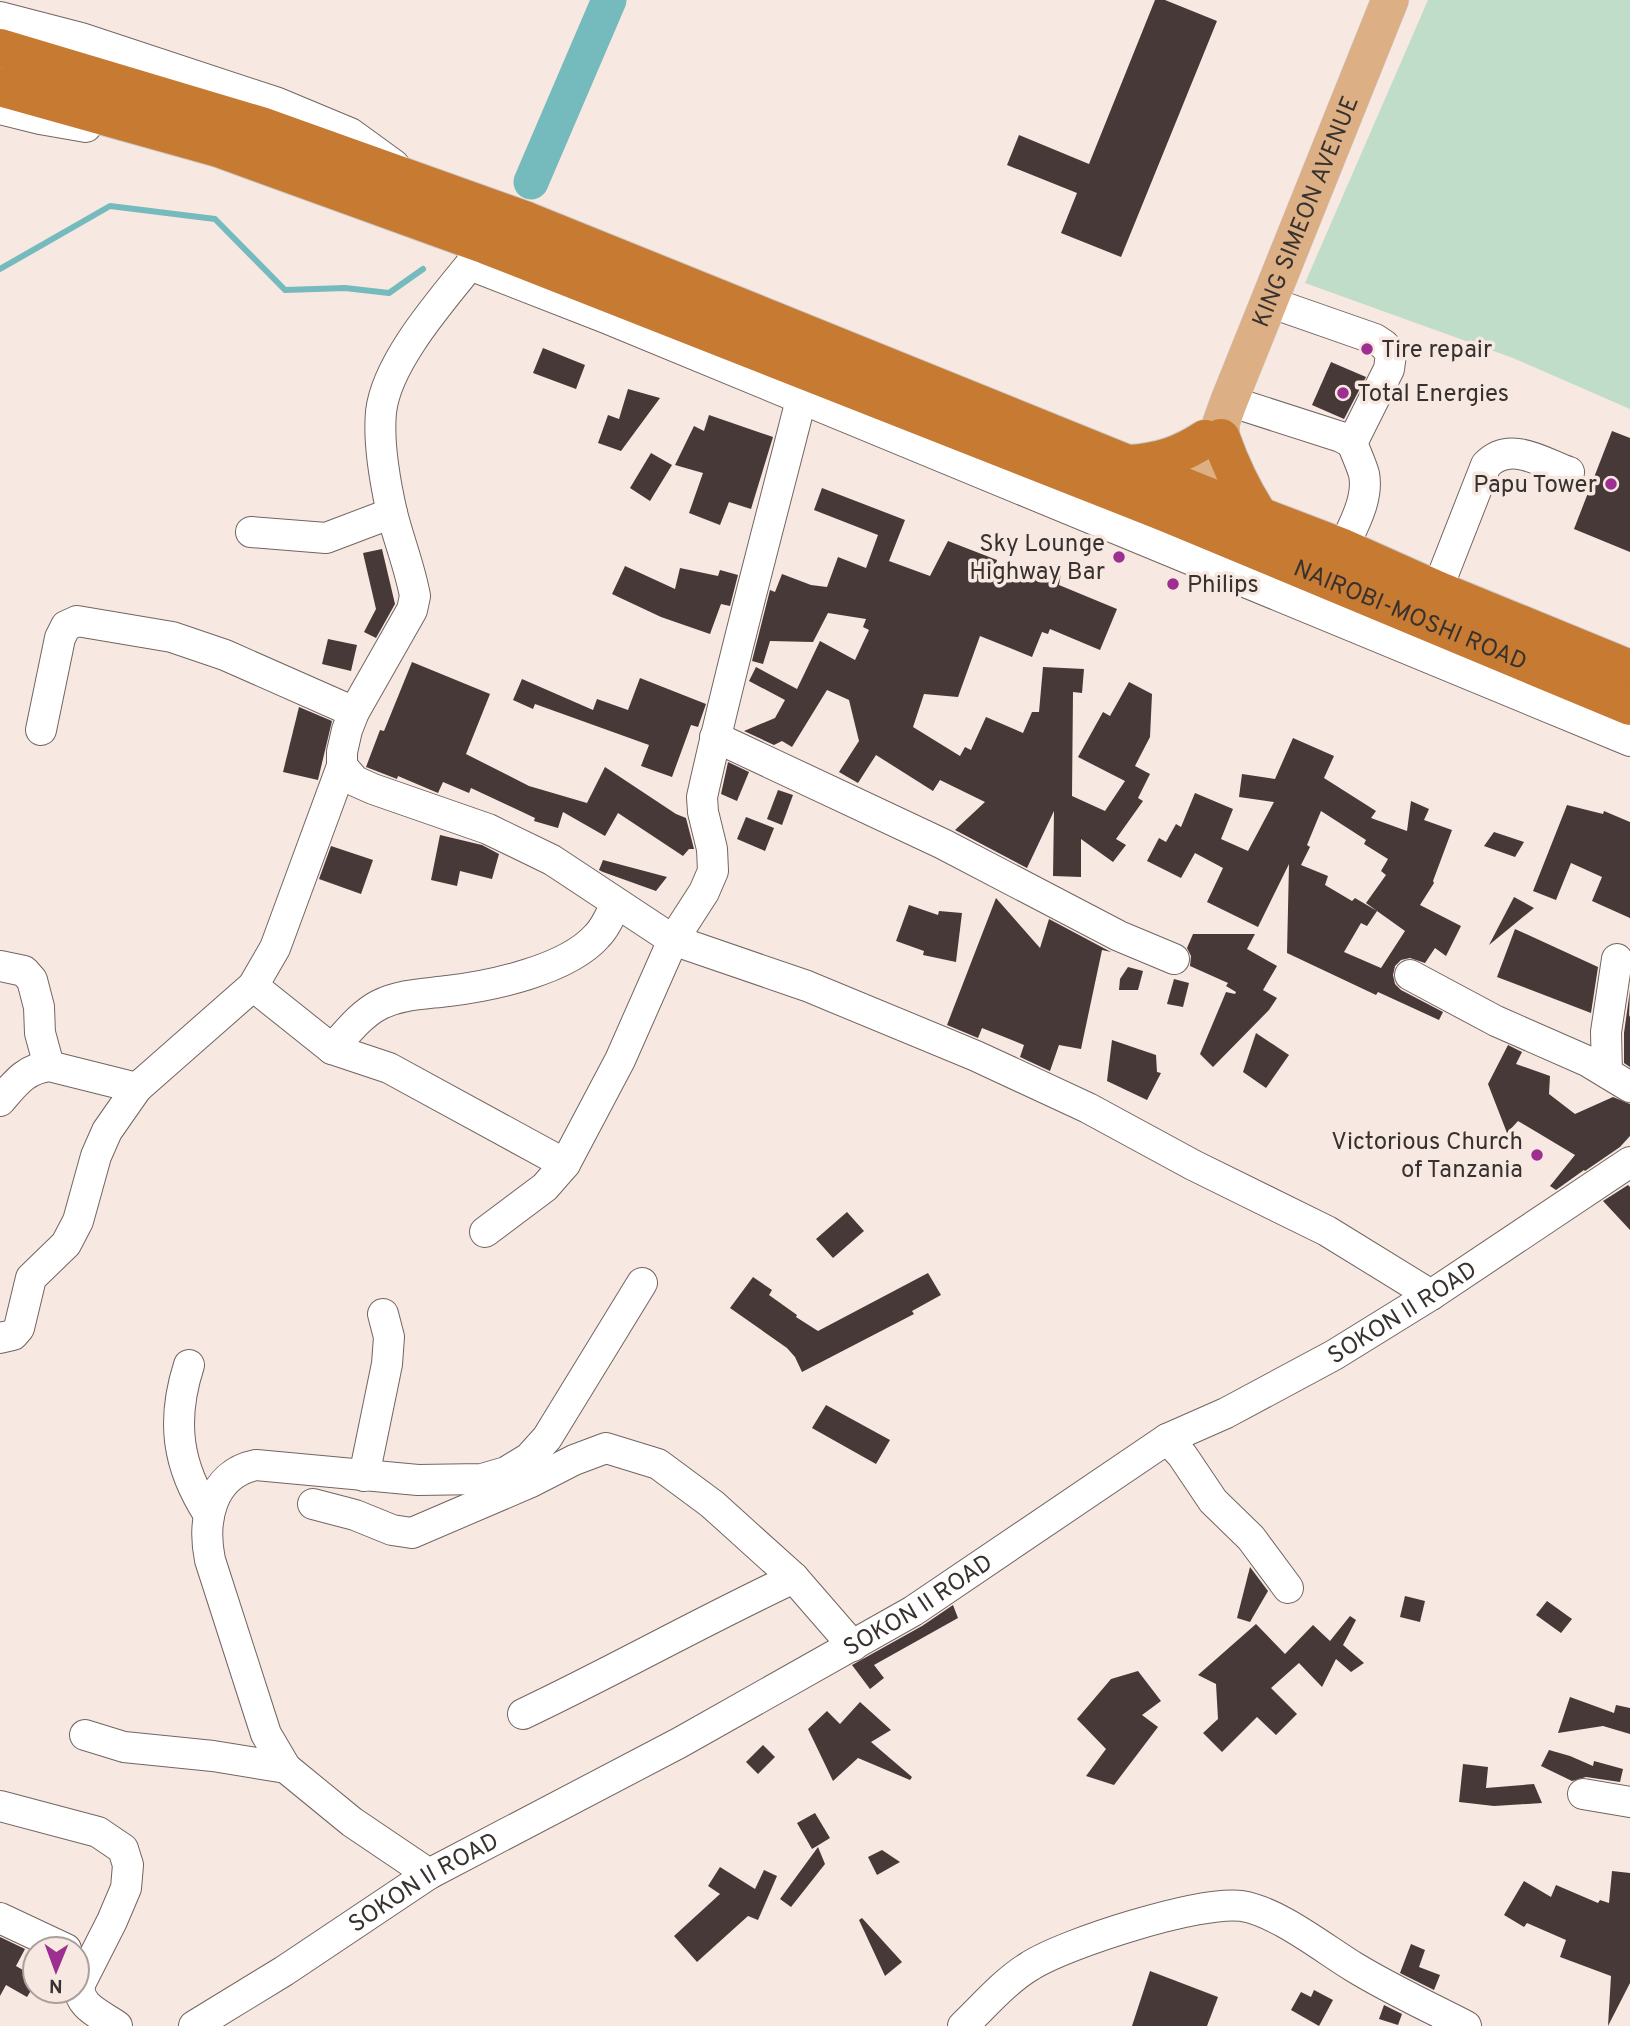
<svg xmlns="http://www.w3.org/2000/svg" width="1630" height="2026" font-family="Overpass,sans-serif">
<style>
.green{fill:#bfddc9}
.lines{fill:none;stroke-linecap:round;stroke-linejoin:round}
.stream{stroke:#75babd;stroke-width:6}
.river{stroke:#75babd;stroke-width:35}
.building{fill:#463938;fill-rule:evenodd}
.minor-casing{stroke:#726560;stroke-width:32}
.major-casing{stroke:#cbcac9;stroke-width:38}
.highway-casing{stroke:#cbcac9;stroke-width:40}
.minor{stroke:#fff;stroke-width:30}
.major{stroke:#ddaf84;stroke-width:37}
.highway{stroke:#c67a32;stroke-width:38}
.poi-dot{fill:#9c2f8f;stroke:#f7e8e2;stroke-width:2.5}
.labels{text-anchor:middle;stroke-width:7;stroke-linejoin:round;paint-order:stroke}
.street-label{font-size:24px;fill:#37322f;stroke:#f7e8e2}
.poi-label{font-size:24px;fill:#37322f;stroke:#f7e8e2;text-anchor:start}
</style>
<rect width="100%" height="100%" fill="#f7e8e2"/>
<polygon class="green" points="1428,0 1630,0 1630,409 1513,358 1305,283"/>
<g class="lines">
<polyline class="stream" points="0,269 110,206 215,219 285,290 345,288 389,293 423,269"/>
<polyline class="river" points="531,182 609,0"/>
</g>
<g class="building">
<polygon points="1155,0 1165,0 1217,21 1121,257 1061,233 1077,193 1007,165 1019,135 1089,164"/>
<polygon points="543,348 585,365 576,389 533,373"/>
<polygon points="1331,362 1366,377 1344,419 1312,405"/>
<polygon points="628,389 660,398 621,451 598,443 608,415 619,419"/>
<polygon points="709,415 773,437 751,509 729,502 720,525 689,513 703,473 675,465 694,426 704,431"/>
<polygon points="1612,431 1630,438 1630,552 1574,529"/>
<polygon points="651,453 672,465 650,501 630,488"/>
<polygon points="822,488 905,520 889,561 930,576 948,541 997,560 996,564 1061,573 1059,585 1117,609 1100,650 1050,629 1048,634 1042,632 1032,657 980,636 958,697 924,694 913,727 960,756 965,747 971,750 986,717 1023,733 1032,712 1039,712 1043,667 1084,669 1082,693 1073,692 1072,796 1105,811 1125,781 1078,757 1103,712 1110,716 1129,682 1152,694 1150,737 1135,766 1150,774 1138,798 1143,801 1116,839 1126,845 1113,862 1081,839 1081,877 1053,876 1054,811 1027,868 955,830 985,802 940,780 933,791 876,755 858,783 839,772 859,741 849,700 827,690 792,747 782,741 774,745 744,731 775,718 785,700 749,681 756,667 797,689 820,641 855,660 869,630 863,627 866,619 828,613 813,642 770,641 763,664 752,661 770,590 775,592 782,574 811,585 827,587 838,557 866,568 878,535 814,510"/>
<polygon points="382,549 395,604 376,638 364,632 376,609 363,553"/>
<polygon points="625,566 675,589 680,568 718,576 720,570 738,575 730,606 721,604 710,634 661,617 612,594"/>
<polygon points="328,639 357,645 351,671 322,664"/>
<polygon points="412,662 490,694 466,754 529,786 587,803 605,767 676,814 686,818 694,849 689,849 683,856 618,813 605,836 563,812 558,828 534,821 535,818 471,788 469,793 443,782 438,793 398,776 397,779 366,767 380,730 384,731"/>
<polygon points="640,678 706,704 698,727 691,725 672,777 641,766 649,745 535,704 533,709 513,700 522,679 593,710 597,699 628,710"/>
<polygon points="299,707 332,721 318,780 283,772"/>
<path d="M1293,738L1334,756L1324,778L1376,811L1371,818L1407,831L1411,801L1429,809L1424,820L1452,830L1433,881L1434,883L1420,905L1461,926L1446,956L1435,948L1425,963L1410,958L1401,960L1395,966L1393,975L1395,984L1401,990L1443,1012L1439,1020L1378,992L1376,995L1287,953L1289,864L1258,927L1207,902L1223,868L1195,853L1181,878L1147,861L1159,838L1166,842L1176,824L1181,827L1195,793L1233,809L1221,839L1248,851L1274,802L1239,797L1242,774L1275,779ZM1321,811L1366,840L1364,844L1388,859L1381,871L1386,875L1366,903L1377,911L1355,898L1352,901L1325,885L1328,876L1301,865L1310,847L1307,845ZM1377,911L1405,931L1381,968L1344,952L1361,923L1367,926Z"/>
<polygon points="728,762 749,772 737,801 721,794"/>
<polygon points="778,790 793,795 782,825 767,819"/>
<polygon points="1567,805 1603,814 1604,811 1630,822 1630,918 1592,901 1602,877 1571,863 1556,900 1533,891"/>
<polygon points="746,817 774,828 765,851 737,839"/>
<polygon points="1494,832 1524,842 1515,857 1484,846"/>
<polygon points="440,835 482,845 499,854 492,879 460,871 457,886 431,880"/>
<polygon points="331,846 373,860 361,894 319,879"/>
<polygon points="603,860 667,877 656,891 603,872 599,870"/>
<polygon points="1514,897 1534,908 1489,945"/>
<polygon points="996,898 1040,948 1049,919 1111,952 1102,950 1081,1049 1059,1045 1050,1071 1020,1057 1024,1045 982,1028 978,1038 947,1025"/>
<polygon points="909,905 938,915 939,911 962,913 956,962 923,955 924,951 896,941"/>
<polygon points="1515,929 1598,967 1591,1013 1497,977"/>
<polygon points="1193,934 1255,934 1247,949 1277,966 1263,990 1277,998 1269,1010 1213,1067 1200,1054 1226,992 1235,994 1236,992 1226,986 1228,983 1190,966 1191,956 1187,948"/>
<polygon points="1128,967 1143,971 1138,990 1119,990 1120,979"/>
<polygon points="1174,979 1189,983 1183,1007 1167,1004"/>
<polygon points="1630,990 1629,1017 1630,1015 1630,1067 1624,1063 1624,1033"/>
<polygon points="1256,1033 1289,1055 1266,1088 1243,1072"/>
<polygon points="1112,1040 1156,1055 1157,1072 1161,1073 1147,1100 1107,1081"/>
<polygon points="1508,1045 1522,1052 1516,1064 1550,1076 1549,1094 1575,1114 1613,1097 1630,1104 1630,1136 1620,1147 1585,1171 1584,1170 1556,1190 1550,1186 1575,1155 1518,1121 1507,1133 1488,1084"/>
<polygon points="1628,1185 1630,1187 1630,1230 1603,1201"/>
<polygon points="847,1212 864,1231 833,1258 816,1239"/>
<polygon points="928,1273 941,1295 912,1311 914,1314 802,1372 795,1357 787,1348 730,1308 753,1277 772,1290 769,1295 797,1315 796,1317 818,1331"/>
<polygon points="826,1405 890,1440 876,1464 812,1428"/>
<polygon points="1250,1567 1268,1591 1250,1622 1237,1618"/>
<polygon points="1405,1596 1425,1601 1420,1622 1400,1617"/>
<polygon points="1547,1601 1572,1619 1561,1633 1536,1615"/>
<polygon points="953,1605 958,1618 874,1665 884,1678 870,1689 852,1665 922,1626"/>
<polygon points="1350,1616 1356,1620 1343,1645 1364,1663 1351,1672 1336,1659 1322,1687 1299,1663 1271,1688 1297,1714 1276,1735 1257,1717 1222,1752 1203,1733 1218,1719 1216,1684 1198,1675 1256,1624 1285,1654 1313,1625 1330,1641"/>
<polygon points="1138,1671 1161,1701 1142,1715 1158,1727 1114,1785 1086,1776 1106,1749 1077,1719 1111,1679"/>
<polygon points="1570,1697 1614,1713 1616,1705 1630,1708 1630,1734 1603,1726 1558,1733"/>
<polygon points="860,1702 891,1730 871,1742 912,1777 910,1780 858,1758 833,1781 808,1729 827,1711 840,1724"/>
<polygon points="763,1745 775,1757 758,1774 746,1762"/>
<polygon points="1549,1750 1570,1756 1593,1766 1594,1761 1623,1769 1620,1782 1586,1777 1572,1781 1541,1766"/>
<polygon points="1463,1764 1488,1767 1486,1788 1534,1784 1542,1803 1494,1806 1459,1802"/>
<polygon points="815,1813 830,1838 812,1849 797,1823"/>
<polygon points="818,1847 825,1864 791,1907 780,1899"/>
<polygon points="882,1850 900,1862 877,1875 868,1857"/>
<polygon points="720,1867 755,1889 764,1870 777,1876 758,1920 748,1916 697,1962 674,1936 720,1894 708,1886"/>
<polygon points="1612,1871 1630,1873 1630,1983 1608,2026 1611,1976 1560,1957 1566,1940 1527,1923 1524,1927 1504,1915 1524,1881 1551,1897 1556,1885 1598,1903 1600,1900 1609,1903"/>
<polygon points="862,1918 902,1962 885,1976 859,1920"/>
<polygon points="0,1937 25,1949 16,1966 35,1977 35,1984 27,1997 6,1985 0,1996"/>
<polygon points="1411,1944 1425,1950 1419,1967 1440,1975 1434,1990 1400,1973"/>
<polygon points="1150,1971 1218,1997 1207,2026 1132,2026"/>
<polygon points="1314,1990 1333,2000 1319,2026 1291,2010 1301,1992 1311,1997"/>
<polygon points="1384,2005 1402,2014 1398,2025 1379,2019"/>
</g>
<g class="lines">
<g class="minor-casing">
<g id="minor">
<polyline points="0,17 81,38 278,103 350,133 394,165"/>
<polyline points="0,109 40,119 86,127"/>
<path d="M486,245C452,289 387,357 381,412C378,444 385,482 392,513C399,541 410,568 415,596L412,610L354,712L347,730L342,752V766L355,781L373,789L488,829L552,860L673,940L807,986L976,1056L1088,1108L1193,1165L1327,1231L1431,1295"/>
<polyline points="470,265 606,318 1630,741"/>
<polyline points="1269,302 1375,339 1384,345 1391,354 1389,369 1352,443"/>
<path d="M1229,401L1341,437L1352,443C1356,453 1361,464 1364,474C1369,499 1353,526 1343,548"/>
<polyline points="251,532 326,538 392,513"/>
<path d="M1437,590L1486,465C1510,440 1541,462 1569,472"/>
<polyline points="41,730 60,638 66,626 77,621 172,637 225,655 354,712"/>
<polyline points="715,737 943,844 1119,936 1174,959"/>
<polyline points="0,966 24,971 32,980 39,1007 40,1033 49,1066"/>
<polyline points="1410,975 1496,1021 1587,1061 1630,1087"/>
<polyline points="253,986 332,1049 389,1068 565,1164"/>
<path d="M332,1049C346,1034 360,1015 379,1005C401,994 424,994 448,991C491,986 567,970 597,936C606,927 611,914 616,903"/>
<polyline points="1607,1073 1606,1032 1617,959"/>
<path d="M0,1101C15,1084 25,1069 49,1066L137,1088"/>
<path d="M485,1232L545,1187L565,1164L620,1060L673,940L704,892L713,871L712,849L703,812L702,797C733,657 771,519 806,380"/>
<polyline points="0,1338 13,1335 19,1328 31,1278 66,1244 78,1221 96,1156 107,1131 137,1088 253,986 275,948 342,766"/>
<path d="M189,1365C171,1421 177,1466 209,1515"/>
<polyline points="1167,1439 1182,1455 1213,1501 1251,1538 1288,1588"/>
<polyline points="364,1476 387,1364 389,1337 383,1314"/>
<polyline points="313,1504 355,1515 392,1530 412,1533 531,1482 574,1460 606,1448 658,1464 712,1504 794,1578 853,1646"/>
<path d="M523,1714C614,1671 702,1621 794,1578"/>
<polyline points="85,1735 124,1747 213,1756 286,1768"/>
<polyline points="1583,1794 1630,1802"/>
<path d="M0,1806L98,1832L123,1849L128,1865L126,1888L112,1921L80,1984C76,2006 102,2015 117,2026"/>
<path d="M429,1874L352,1822L286,1768L266,1734L210,1560C202,1521 211,1474 256,1465L418,1480L482,1479L506,1472L529,1458L547,1438L642,1283"/>
<polyline points="0,1918 66,1949"/>
<path id="s1" d="M194,2026L284,1971L429,1874L679,1743L913,1611L1167,1439L1226,1413L1334,1355L1431,1295L1630,1162"/>
<path d="M963,2026C984,2006 1005,1981 1030,1966C1066,1943 1201,1900 1242,1906C1278,1912 1323,1948 1354,1967C1390,1989 1429,2007 1466,2026"/>
</g>
</g>
<g class="major-casing">
<g id="major">
<path id="s2" d="M1191,521L1202,494L1221,438V423L1229,401L1390,0"/>
</g>
</g>
<g class="highway-casing">
<g id="highway">
<polyline points="0,48 261,126 527,221 1202,494 1343,548 1437,590 1630,669"/>
<path id="s3" d="M0,87L218,148L486,245L1167,513L1630,706"/>
<path d="M1221,438C1231,466 1243,492 1260,517"/>
<path d="M1129,464C1159,462 1181,455 1205,439"/>
</g>
</g>
<use href="#minor" class="minor"/>
<use href="#major" class="major"/>
<use href="#highway" class="highway"/>
</g>
<g class="poi-dot">
<circle cx="1367" cy="349" r="7"/>
<circle cx="1343" cy="393" r="7"/>
<circle cx="1611" cy="484" r="7"/>
<circle cx="1119" cy="557" r="7"/>
<circle cx="1173" cy="584" r="7"/>
<circle cx="1537" cy="1155" r="7"/>
</g>
<g class="labels">
<g class="street-label">
<text dy="8" stroke="none"><textPath href="#s2" startOffset="331">KING SIMEON AVENUE</textPath></text>
<text dy="8" stroke="none"><textPath href="#s3" startOffset="1507">NAIROBI-MOSHI ROAD</textPath></text>
<text dy="8" stroke="none"><textPath href="#s1" startOffset="1405">SOKON II ROAD</textPath></text>
<text dy="8" stroke="none"><textPath href="#s1" startOffset="838">SOKON II ROAD</textPath></text>
<text dy="8" stroke="none"><textPath href="#s1" startOffset="271">SOKON II ROAD</textPath></text>
</g>
<g class="poi-label">
<text x="1381" y="357">Tire repair</text>
<text x="1357" y="401">Total Energies</text>
<text x="1597" y="492" text-anchor="end">Papu Tower</text>
<text x="1105" y="551" text-anchor="end">Sky Lounge<tspan x="1105" dy="28">Highway Bar</tspan></text>
<text x="1187" y="592">Philips</text>
<text x="1523" y="1149" text-anchor="end">Victorious Church<tspan x="1523" dy="28">of Tanzania</tspan></text>
</g>
</g>
<g transform="translate(56 1970) rotate(181)"><circle r="33" fill="#f7e8e2" stroke="#aa9f9a" stroke-width="2"/>
<path d="M0-5L12 26L0 18L-12 26Z" fill="#9c2f8f"/>
<text y="-10" font-size="19" font-weight="bold" text-anchor="middle" fill="#37322f">N</text>
</g>
</svg>
